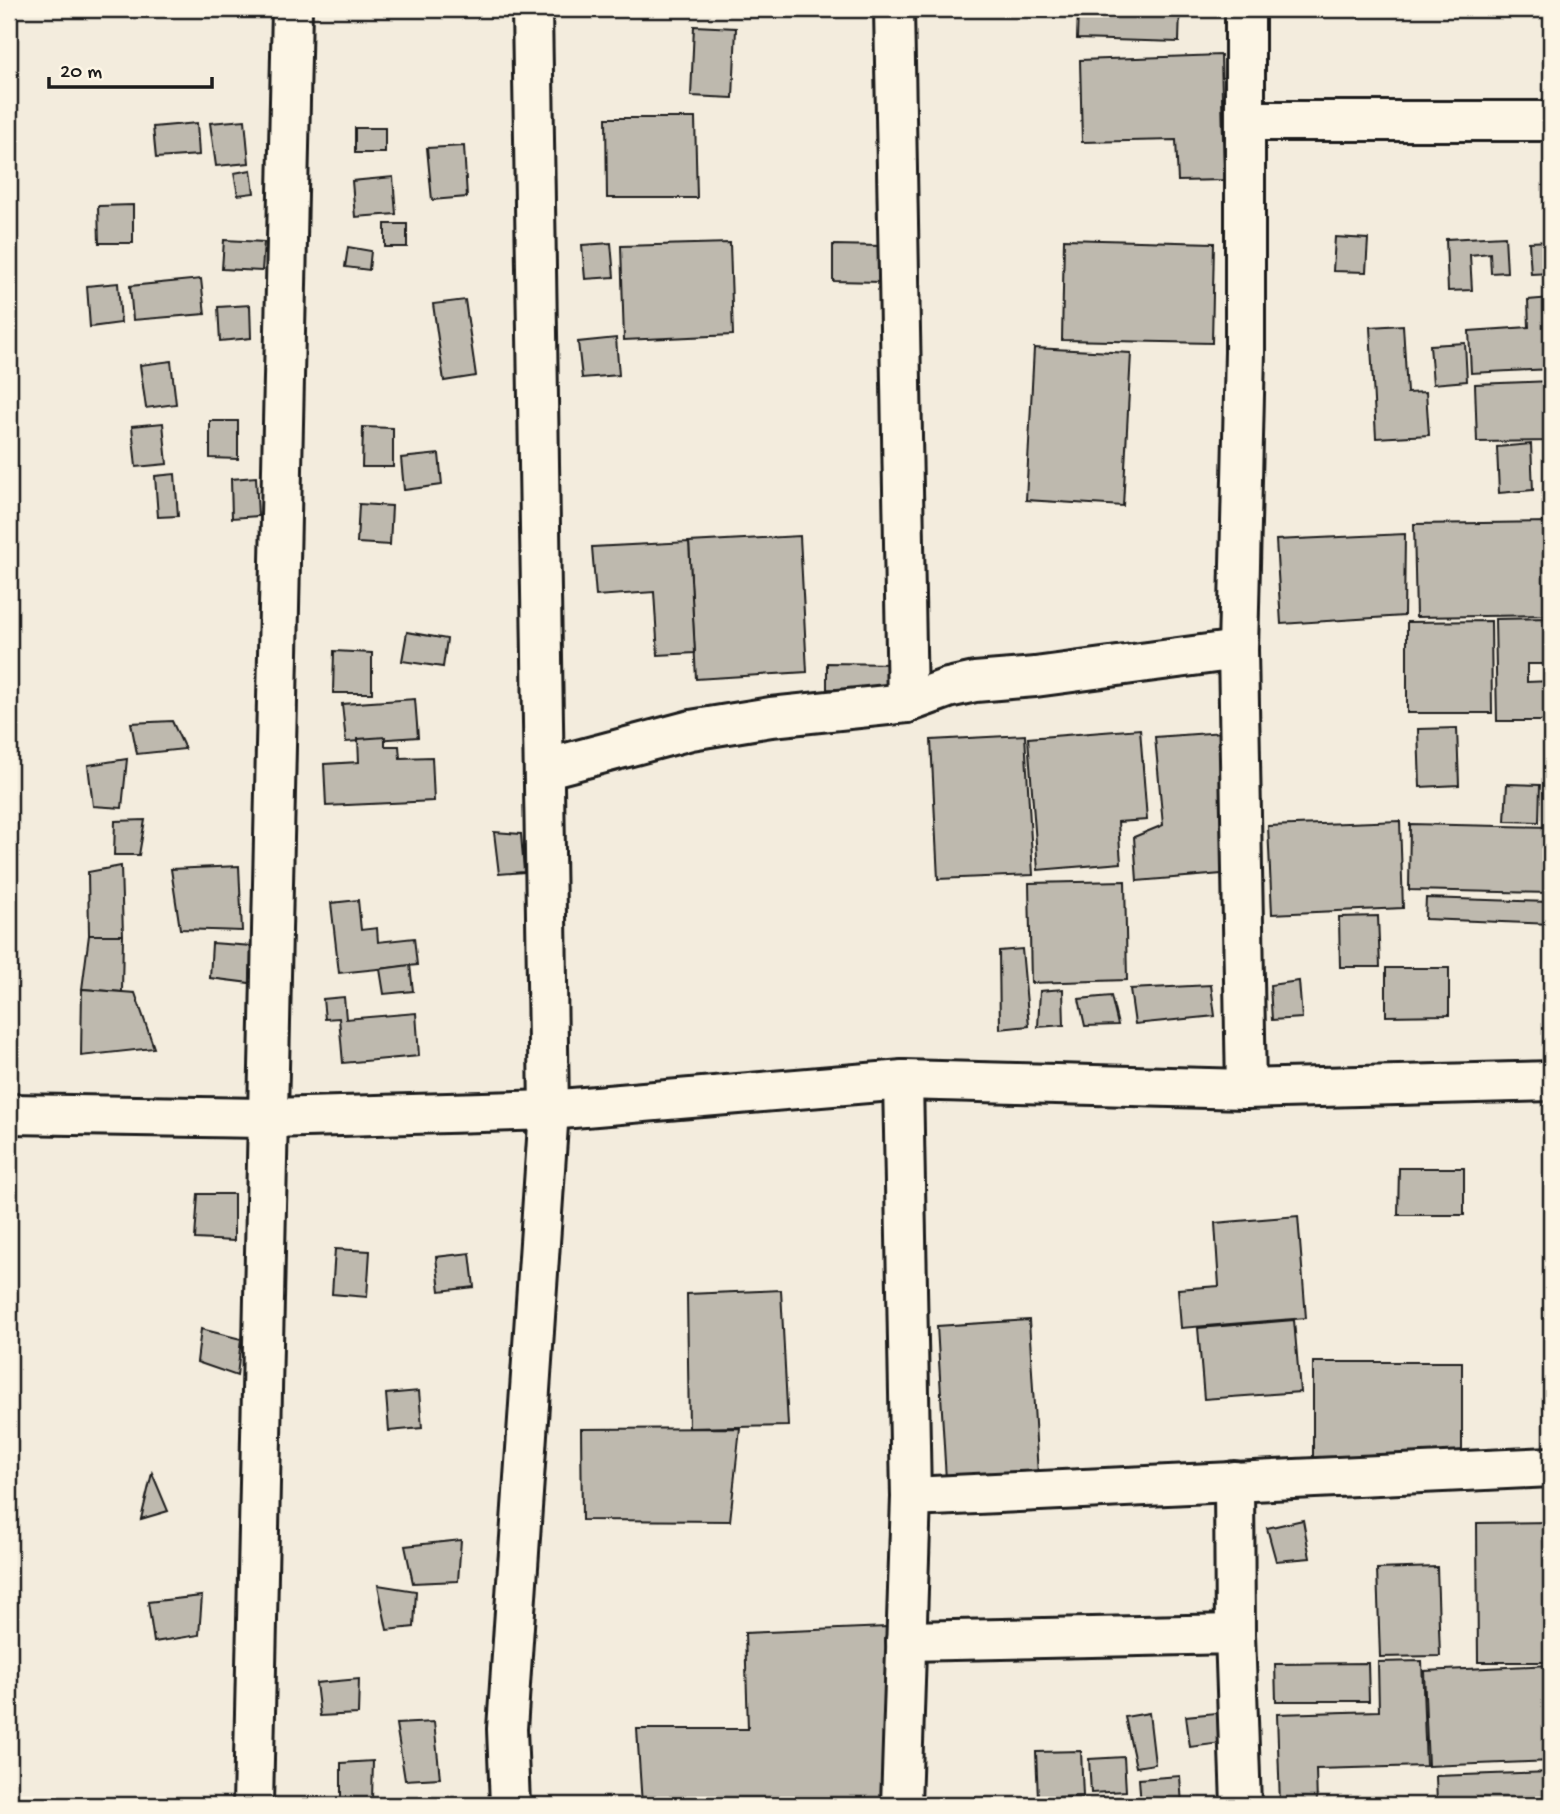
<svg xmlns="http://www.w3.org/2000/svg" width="1560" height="1814" font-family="'Gochi Hand',sans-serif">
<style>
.building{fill:#beb9ae;stroke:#1c1c1c;stroke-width:2}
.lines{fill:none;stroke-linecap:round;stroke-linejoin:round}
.minor-casing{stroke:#1c1c1c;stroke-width:44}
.minor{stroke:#fcf5e5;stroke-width:38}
</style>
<rect width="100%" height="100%" fill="#f3ecdd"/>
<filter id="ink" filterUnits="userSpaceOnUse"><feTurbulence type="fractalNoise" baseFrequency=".0143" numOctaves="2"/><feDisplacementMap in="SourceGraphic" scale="14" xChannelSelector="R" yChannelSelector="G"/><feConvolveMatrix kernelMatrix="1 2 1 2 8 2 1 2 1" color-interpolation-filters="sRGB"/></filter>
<g filter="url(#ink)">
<g class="building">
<polygon points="1078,9 1180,9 1179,42 1077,39"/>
<polygon points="694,26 736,28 733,98 691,96"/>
<polygon points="1221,55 1224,180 1178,181 1176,140 1082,142 1080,60"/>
<polygon points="606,118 695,118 697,198 607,198"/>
<polygon points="245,120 249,163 216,166 210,123"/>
<polygon points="197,123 199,155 156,158 153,127"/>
<rect x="355" y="128" width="30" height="25"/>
<polygon points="464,146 467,197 432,200 427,148"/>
<polygon points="251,170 254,193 238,195 234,173"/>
<polygon points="393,177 396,214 355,217 352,181"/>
<polygon points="133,205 133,243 99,243 98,206"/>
<rect x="385" y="224" width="22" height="23"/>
<polygon points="1505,236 1507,272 1491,273 1490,253 1470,255 1472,290 1448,291 1446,239"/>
<polygon points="1335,237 1368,239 1366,272 1333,271"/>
<polygon points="1064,239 1214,243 1212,343 1062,340"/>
<polygon points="224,240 264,242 262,271 222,269"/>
<polygon points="1551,241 1551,273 1531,274 1529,242"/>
<polygon points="611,243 614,277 585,279 582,245"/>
<polygon points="730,243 733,335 624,340 621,246"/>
<polygon points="833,245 882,246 881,282 833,281"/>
<polygon points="348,247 371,251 369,270 345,267"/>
<polygon points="201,279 205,314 133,320 130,286"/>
<polygon points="118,283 121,323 90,327 87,286"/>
<polygon points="1551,298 1551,369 1471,373 1469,331 1529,327 1528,300"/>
<polygon points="465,300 476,376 444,381 433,304"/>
<polygon points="250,305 251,338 220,341 218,307"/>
<polygon points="1403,325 1407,393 1426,392 1429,435 1376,438 1370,327"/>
<polygon points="616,338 619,375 582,378 578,342"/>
<polygon points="1465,343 1467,381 1433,384 1430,345"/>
<polygon points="1034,348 1131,353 1123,506 1026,500"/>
<polygon points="171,361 176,404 146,408 140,365"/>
<polygon points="1551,381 1551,441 1477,442 1475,384"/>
<polygon points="210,421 238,421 238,459 210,458"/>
<polygon points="163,423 167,464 136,467 132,426"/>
<polygon points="363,427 393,428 393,467 362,467"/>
<polygon points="1531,444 1533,490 1499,493 1497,447"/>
<polygon points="439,454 442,485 404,490 401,458"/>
<polygon points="175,474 178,516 158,517 155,476"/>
<polygon points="256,477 258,516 232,518 231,479"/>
<polygon points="359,504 392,506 390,545 357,543"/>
<polygon points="1551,522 1551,615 1416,617 1414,524"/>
<polygon points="1405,534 1404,616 1281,624 1276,540"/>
<polygon points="800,536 807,672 696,679 689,542"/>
<polygon points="689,542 695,653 658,655 654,592 596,596 592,547"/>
<polygon points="1551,618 1551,664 1527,664 1527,682 1551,681 1551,721 1497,721 1495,619"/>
<polygon points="1491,621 1492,713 1407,713 1407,622"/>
<polygon points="407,632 447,639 443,667 402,661"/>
<polygon points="334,651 372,653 372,693 333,693"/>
<polygon points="827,663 896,664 895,690 827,689"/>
<polygon points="415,699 418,737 346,742 342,704"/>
<polygon points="172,721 185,749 137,754 131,723"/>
<polygon points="1457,728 1459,785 1420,787 1418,729"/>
<polygon points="1140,729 1147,820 1118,822 1121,863 1038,870 1028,738"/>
<polygon points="1223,732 1234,873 1137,881 1134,837 1163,825 1155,737"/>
<polygon points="1025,735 1033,875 938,879 931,740"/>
<polygon points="385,737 385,746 399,746 400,758 432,757 434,801 326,806 324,764 359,762 358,739"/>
<polygon points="127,759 122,808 93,806 88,765"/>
<polygon points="1507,784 1540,785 1539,822 1505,821"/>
<polygon points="145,820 139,855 114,855 115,821"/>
<polygon points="1400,821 1403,908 1272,914 1268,826"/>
<polygon points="1410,824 1551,827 1551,893 1409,890"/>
<polygon points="494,832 521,834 524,872 499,874"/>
<polygon points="121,866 123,935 89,935 88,872"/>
<polygon points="239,866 242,931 180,929 171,869"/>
<polygon points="1125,881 1127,980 1031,983 1029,883"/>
<polygon points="1426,898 1551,902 1551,924 1425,919"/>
<polygon points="358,900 361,930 377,928 378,942 414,938 417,965 339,973 331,903"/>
<polygon points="1378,916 1380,967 1340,967 1339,917"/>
<polygon points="89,935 123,935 122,992 82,989"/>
<polygon points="212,943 252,946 250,983 210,978"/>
<polygon points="1022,949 1029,1026 1000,1029 999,951"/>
<polygon points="410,965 413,991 384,994 380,969"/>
<polygon points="1386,968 1449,968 1449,1015 1386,1016"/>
<polygon points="1299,981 1302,1018 1272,1020 1270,985"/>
<polygon points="1211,985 1215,1016 1135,1024 1130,989"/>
<polygon points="82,989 135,993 154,1048 81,1056"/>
<polygon points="1063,989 1064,1025 1038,1027 1040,991"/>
<polygon points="1111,996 1118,1025 1085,1026 1079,999"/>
<polygon points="344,997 346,1019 416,1013 419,1056 343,1063 339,1018 325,1019 323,999"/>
<polygon points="1399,1168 1464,1168 1464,1215 1398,1215"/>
<polygon points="198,1194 234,1194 234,1241 195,1239"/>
<polygon points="1298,1216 1306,1318 1181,1328 1178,1289 1219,1286 1215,1223"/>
<polygon points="335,1249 370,1251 367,1297 332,1294"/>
<polygon points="470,1253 474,1287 440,1291 436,1257"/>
<polygon points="781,1290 788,1426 689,1428 687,1294"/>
<polygon points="1029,1320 1038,1475 946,1480 937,1326"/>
<polygon points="1294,1320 1300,1392 1204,1399 1198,1328"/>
<polygon points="201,1329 241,1339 237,1376 197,1362"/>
<polygon points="1313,1362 1462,1362 1462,1462 1313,1463"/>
<polygon points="419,1391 422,1428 389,1431 386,1394"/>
<polygon points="740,1428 730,1521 582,1520 581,1429"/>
<polygon points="152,1473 168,1511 141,1519"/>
<polygon points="1303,1520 1310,1558 1276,1561 1267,1528"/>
<polygon points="1551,1522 1551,1662 1478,1662 1477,1523"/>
<polygon points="461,1540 458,1581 413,1583 405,1546"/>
<polygon points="1437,1567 1440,1656 1380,1657 1377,1569"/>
<polygon points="378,1585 416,1591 414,1627 387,1630"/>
<polygon points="202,1596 199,1635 154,1642 148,1602"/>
<polygon points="887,1627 889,1805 642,1805 637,1729 748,1729 745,1633"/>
<polygon points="1422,1661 1426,1766 1316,1769 1317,1805 1280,1805 1277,1714 1379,1711 1378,1662"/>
<polygon points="1368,1663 1369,1701 1276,1701 1275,1664"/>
<polygon points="1551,1665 1551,1761 1428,1766 1424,1671"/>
<polygon points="359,1679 358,1714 320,1716 316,1683"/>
<polygon points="1226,1712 1230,1742 1190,1747 1186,1716"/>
<polygon points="1149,1713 1155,1764 1136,1767 1125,1717"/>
<polygon points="434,1722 440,1778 405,1780 396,1724"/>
<polygon points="1081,1751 1083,1796 1038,1798 1036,1752"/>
<polygon points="1124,1757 1126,1791 1091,1793 1089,1759"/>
<polygon points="373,1761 372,1800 341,1805 341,1763"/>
<polygon points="1551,1772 1551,1805 1437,1805 1436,1776"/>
<polygon points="1180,1776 1182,1805 1141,1805 1139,1779"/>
<polygon points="1122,1803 1122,1805 1051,1805"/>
</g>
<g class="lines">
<g class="minor-casing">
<g id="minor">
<polyline points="894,9 907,703"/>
<polyline points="1245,121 1551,121"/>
<polyline points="1238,650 1245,352 1245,9"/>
<polyline points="544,769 691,730 771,717 907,703 948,688 975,682 1035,677 1238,650 1246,1089"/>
<polyline points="9,1114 270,1118 549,1110 903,1080 1246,1089 1551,1081"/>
<polyline points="1234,1481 1235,1634"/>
<polyline points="911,1497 1551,1467"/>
<polyline points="906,1641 1235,1634 1241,1805"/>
<polyline points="253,1805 292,9"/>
<polyline points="510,1805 507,1729 549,1110 532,9"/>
<polyline points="901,1805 911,1497 903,1080"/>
</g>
</g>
<use href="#minor" class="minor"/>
</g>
</g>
<rect width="1560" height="1814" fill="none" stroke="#fcf5e5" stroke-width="35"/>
<rect x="18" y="18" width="1525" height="1779" fill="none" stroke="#1c1c1c" stroke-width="2.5" filter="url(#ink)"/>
<path d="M49 77v10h163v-10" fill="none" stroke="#1c1c1c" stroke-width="3.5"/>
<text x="60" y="77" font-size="21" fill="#1c1c1c" stroke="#fcf5e5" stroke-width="5" paint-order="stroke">20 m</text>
</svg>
